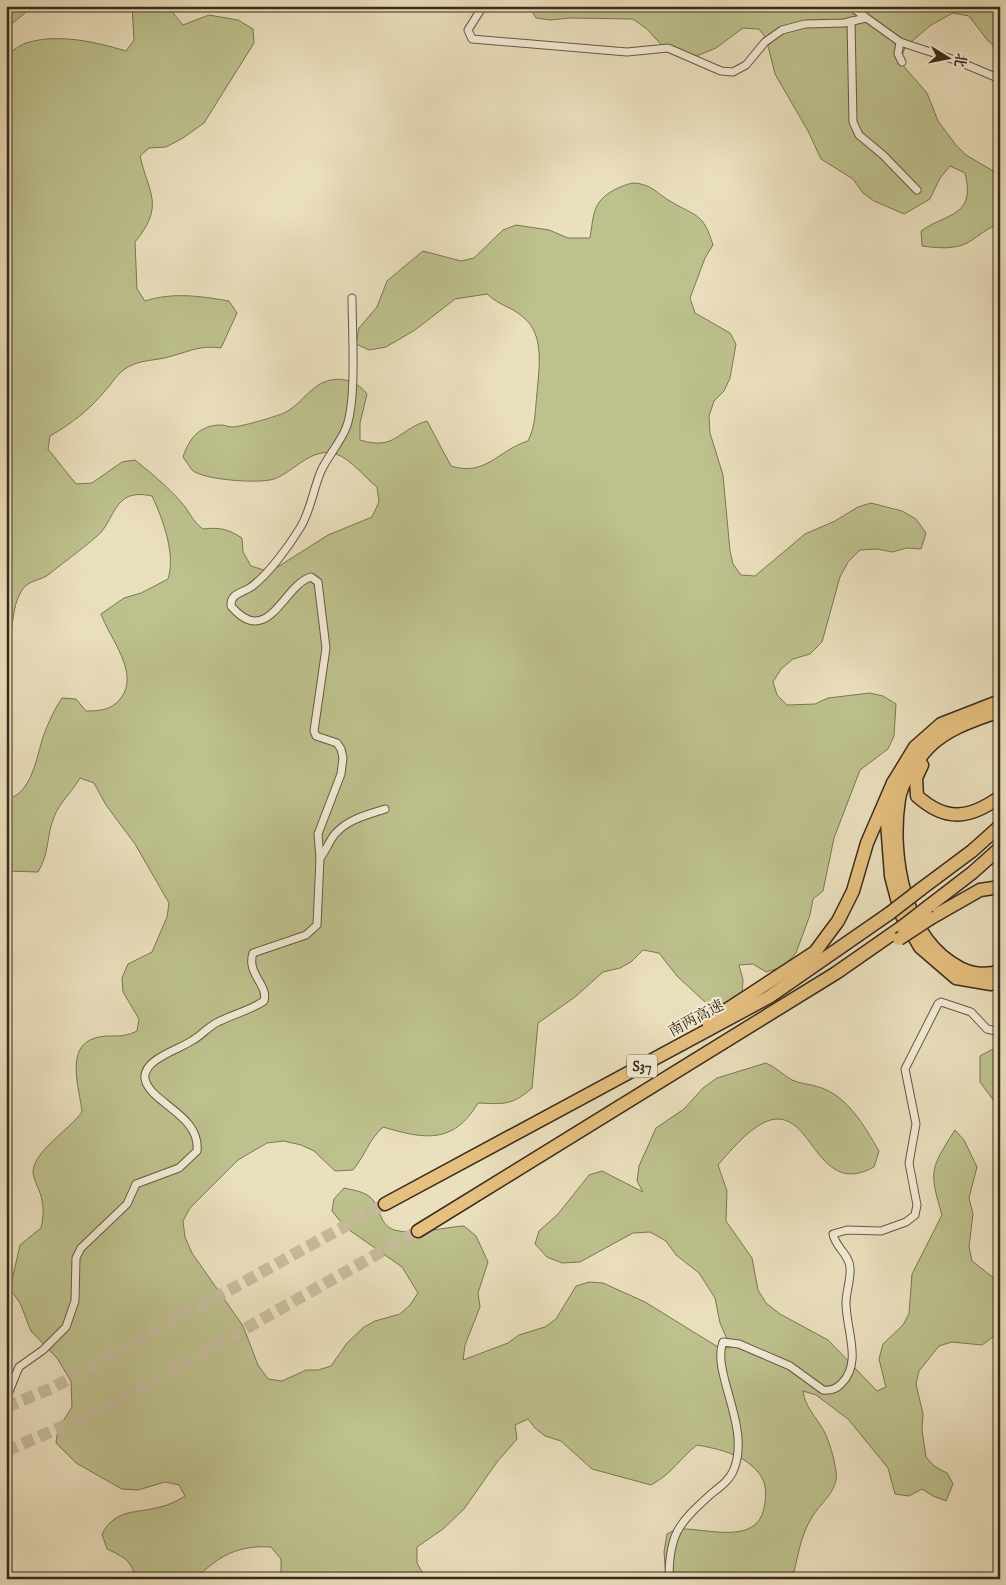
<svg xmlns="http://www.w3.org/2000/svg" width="1006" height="1585" font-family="'IM FELL English','Noto Serif SC',serif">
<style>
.green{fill:#bdc18d;stroke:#7b7654}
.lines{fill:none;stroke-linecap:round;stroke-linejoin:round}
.motorway-tunnel{stroke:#c7bc9d;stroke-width:12;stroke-dasharray:12 6;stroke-linecap:butt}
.minor-casing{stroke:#665844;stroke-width:9}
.motorway-casing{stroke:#392a1b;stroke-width:15}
.minor{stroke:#f2ebd5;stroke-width:7}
.motorway{stroke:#e6c07f;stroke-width:12}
.motorway-bridge-casing{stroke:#392a1b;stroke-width:15;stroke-linecap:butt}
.motorway-bridge{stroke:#e6c07f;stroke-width:12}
.labels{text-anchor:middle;stroke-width:4.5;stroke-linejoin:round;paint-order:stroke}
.shield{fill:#f2ebd5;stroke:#706453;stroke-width:1}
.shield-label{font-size:14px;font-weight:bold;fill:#392a1b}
.street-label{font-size:15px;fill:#392a1b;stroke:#f2ebd5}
</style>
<rect width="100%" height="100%" fill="#ebe0be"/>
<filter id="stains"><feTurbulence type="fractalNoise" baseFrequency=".004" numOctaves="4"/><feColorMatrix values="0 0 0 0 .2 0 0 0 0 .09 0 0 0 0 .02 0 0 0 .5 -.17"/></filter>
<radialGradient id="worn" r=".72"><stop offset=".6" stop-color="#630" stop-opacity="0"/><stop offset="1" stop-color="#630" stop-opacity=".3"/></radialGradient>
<g class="green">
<polygon points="6,6 33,6 13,23 6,24"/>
<path d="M132,6H174L173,13L183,25L209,15L238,20L253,29L254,43L204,123L183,138L166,147L149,148L140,156C149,195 165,205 135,242L137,289L145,301C173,292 200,296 229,301L237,313L221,348C200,345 191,351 172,356C157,361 142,359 128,367C116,374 113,383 104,392C89,410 71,424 50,436L48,449L76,484L92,483L122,462L135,460C151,473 167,486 181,502C190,512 192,521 203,529C219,527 228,529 242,538L243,552L251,566L264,570L276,568L328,535L372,517L379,502L377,487C364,477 351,459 336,454C312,446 294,472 274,479C259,484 203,480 192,470C189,466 186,461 183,457C189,439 199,425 221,425C225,425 228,427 232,427C240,427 275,417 284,413C300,406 312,383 331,380C345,377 359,383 367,394L360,423V440C396,451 397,430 427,421L451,466C486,477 498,450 528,441C536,425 535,410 537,393C539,368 545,334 523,317C512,307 500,306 487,294L455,299L415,330L386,347L369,350L356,344L359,328L377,307L387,281L423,251L461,261L474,258L503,230L516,225L549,230L568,238H590C594,212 593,200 618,188C628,184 633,181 644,185C653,187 662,197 670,201C696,217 703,212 713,245L705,258L690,298L695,313L730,333L736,344L730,378L724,391L714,401L709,416L710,433L723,475L730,551L733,564L741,575L755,576L805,534L835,521L858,507L871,503L902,511L916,519L926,533L921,549L907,548L892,552L877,549L860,550L848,562L840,577L822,642L810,654L793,659L781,669L773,682L777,695L787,705L815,704L828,698L870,693L883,696L896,704L894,736L888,749L860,770L834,838L823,891L813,899L810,915L796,953L783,967L766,972L753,964L739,965L743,980L742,994L718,1014L677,976L659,953L643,950L631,962L620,968L603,972L575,997L538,1023L532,1088C512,1106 503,1104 478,1103C453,1145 424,1139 383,1127C368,1141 366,1154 353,1170L335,1171L314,1151L301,1145L284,1141L267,1143L238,1160L190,1208L183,1221L185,1237L192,1253L243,1326L258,1365L268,1379L282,1381L306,1370H318L331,1366L347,1343L364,1327L375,1321L400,1314L410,1305L418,1293L402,1267L345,1227L332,1211L334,1199L344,1188C352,1190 363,1191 370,1197C381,1206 378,1224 394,1230C415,1236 443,1227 464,1226L476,1236L488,1262L478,1293L480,1307L465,1345L463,1360L508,1343L519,1335L545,1327L556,1319L576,1286L589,1282L603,1283L645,1302L718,1347L731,1348L720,1323L715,1298L699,1273L676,1255L666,1241L650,1232L633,1233L580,1262L562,1263L547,1257L535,1244L539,1231L558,1214L589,1175L602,1171L643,1192L637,1181L639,1166L656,1128L684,1109L703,1088L717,1078L766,1063C776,1067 783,1075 792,1080C801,1084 810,1084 819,1087C848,1096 865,1127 879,1151L874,1167C813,1201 813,1098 763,1123C746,1132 730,1151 718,1165L727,1191L726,1221L752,1258L758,1290L766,1303L780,1314L828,1340L877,1391L886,1387L879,1359L883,1344L903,1325L909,1314L912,1274L942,1215C929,1171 930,1169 955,1130L964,1140L977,1167L969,1198L973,1214L969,1246L972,1261L995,1279L1000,1285V1332L982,1345L952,1342L939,1346L919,1371L916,1384L923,1414L922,1430L926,1457L934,1466L947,1473L953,1484L946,1501L933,1496L922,1489L909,1496L895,1494L888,1468L848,1419L816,1395L803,1391C805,1407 816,1417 824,1431C830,1443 834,1458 836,1471C839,1491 821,1502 812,1517C800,1536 798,1558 792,1579H724L717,1574L716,1579H666L664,1552L667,1534C671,1532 676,1529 681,1529C706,1528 757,1546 764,1508C766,1498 767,1487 762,1478C750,1456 720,1449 697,1445C679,1459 673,1473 651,1485L592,1469L561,1441L545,1436L535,1428L528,1419L515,1425L517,1439L497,1462L464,1509L443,1529L417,1547V1563L426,1579H281V1559L271,1547C237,1545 219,1556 195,1579H136C131,1560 124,1557 107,1549L102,1534C116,1508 135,1514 160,1507C169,1505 177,1501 185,1496L179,1485L165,1482L138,1490L122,1489L76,1463L56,1443L58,1429L72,1407L71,1381L57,1358L31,1331L20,1303L10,1289L20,1245L41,1228C43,1219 44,1210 42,1201C41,1191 33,1181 33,1171C35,1150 69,1130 82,1112C80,1090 64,1047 95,1038C111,1033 119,1040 137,1031L139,1019L123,992L122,978L128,964L152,952L167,917L169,903L135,844L106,805L94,783L80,778C72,792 60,802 54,817C46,837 50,852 38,872L6,871V799C31,796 37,756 43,737C48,723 54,710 62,698L76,699L86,711C100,711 112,710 121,698C140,673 110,639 101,614L124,598L141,593L168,579C176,555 163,519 152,496C143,494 131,493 123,500C111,510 109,527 96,537C82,549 63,563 48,575C39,581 29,580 22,590C10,609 15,630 6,648V55C13,51 20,45 26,43C58,33 96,42 126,51L134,40Z"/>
<path d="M529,6H1000V51L988,41L969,16L953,13L931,25L905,47L900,62L927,93L938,121L956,145L966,155L1000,175V224C988,227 979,236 969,242C956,250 937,248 922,246L921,231C948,212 976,217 965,173L950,166L940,178L930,199L904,214L874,201L863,193L853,179L821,159L808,131L775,74L766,38L759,29L743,28L716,48L699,55L684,56L667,51L647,29L633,19L570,18L550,20L536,18Z"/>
<polygon points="1000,1049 1000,1109 980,1082 980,1056 991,1050"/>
</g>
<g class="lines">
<g class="motorway-tunnel">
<polyline points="6,1407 52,1388 385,1204"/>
<polyline points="6,1451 103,1409 418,1231"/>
</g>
<g class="minor-casing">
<g id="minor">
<polyline points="483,6 468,30 472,39 627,52 668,48 721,71 733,72 746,65 765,42 782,30 805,24 844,23 866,18"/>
<polyline points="850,6 900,42 955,60 1000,79"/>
<polyline points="851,21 853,122 859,135 883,155 917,190"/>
<polyline points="900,42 898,54 902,62"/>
<path d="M320,858C326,851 329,841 335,834C348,819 367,815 385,809"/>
<path d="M6,1399L19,1367L43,1350L66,1327L75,1301L76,1258L81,1248L127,1204L136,1184L179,1168L197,1151C201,1115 150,1103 145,1079C142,1059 181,1049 193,1040C202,1035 209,1026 218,1022C233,1014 249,1011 264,1001C269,985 246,974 253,953L306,935L317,925L320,858L318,834L341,774L343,758L341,749L337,743L316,736L314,731L326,648L318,582L311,577C284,584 268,650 231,606C230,593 243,593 251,587C268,575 289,546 300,528C311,510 313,490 321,471C328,456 340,443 346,428C357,401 352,330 352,298"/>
<polyline points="6,1519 6,1524"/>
<path d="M669,1579C669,1534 678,1524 711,1494C720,1487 730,1480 734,1469C751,1426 711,1372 723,1342L739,1344L790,1366L823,1390C830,1391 836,1389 841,1384C863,1363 846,1330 846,1303C846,1291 851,1280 850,1268C850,1255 835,1247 833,1234L847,1230L881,1231L906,1222L915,1215L917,1205L909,1163L916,1124L905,1069L938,1004L941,1002L971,1012L987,1029L1000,1032"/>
</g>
</g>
<g class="motorway-casing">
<g id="motorway">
<polyline points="1000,701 941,724 915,747 893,783 887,822 891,876 901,914 920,947 956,978 991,984 1000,982"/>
<path d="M1000,711C975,720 948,728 929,747C917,760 902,781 899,799C890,856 904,939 960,968C971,974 987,976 1000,971"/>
<path d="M922,765L916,778L917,796C946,822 969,819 1000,797"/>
<polyline points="921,889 972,851 1000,826"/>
<polyline points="929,906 972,873 1000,848"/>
<polyline points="931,918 980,890 1000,887"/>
<polyline points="708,1022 815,952 838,921 853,891 867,843 893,783"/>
<polyline points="385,1204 769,997 890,913"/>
<polyline points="418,1231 836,973 902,927"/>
</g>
</g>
<use href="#minor" class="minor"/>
<use href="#motorway" class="motorway"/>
<g class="motorway-bridge-casing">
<g id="motorway-bridge">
<polyline points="890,913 921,889"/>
<polyline points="902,927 929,906"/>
<polyline points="899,939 931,918"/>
</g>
</g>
<use href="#motorway-bridge" class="motorway-bridge"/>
</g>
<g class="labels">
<rect class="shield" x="627" y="1054.5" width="30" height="23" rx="4"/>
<g class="shield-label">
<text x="642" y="1071">S37</text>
</g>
<g class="street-label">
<text transform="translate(696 1018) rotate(-28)" y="5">南两高速</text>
</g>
</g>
<rect width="1006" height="1585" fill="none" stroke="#ebe0be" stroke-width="25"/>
<rect x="8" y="8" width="991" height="1570" fill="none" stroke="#392a1b" stroke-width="2.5"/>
<rect x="12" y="12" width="981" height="1560" fill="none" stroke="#392a1b"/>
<g transform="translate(948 58) rotate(100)" stroke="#f2ebd5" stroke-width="4" paint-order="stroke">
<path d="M0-4L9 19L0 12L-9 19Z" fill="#392a1b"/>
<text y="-8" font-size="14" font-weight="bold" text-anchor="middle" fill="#392a1b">北</text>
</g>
<rect width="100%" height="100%" filter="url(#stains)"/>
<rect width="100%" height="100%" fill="url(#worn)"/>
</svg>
